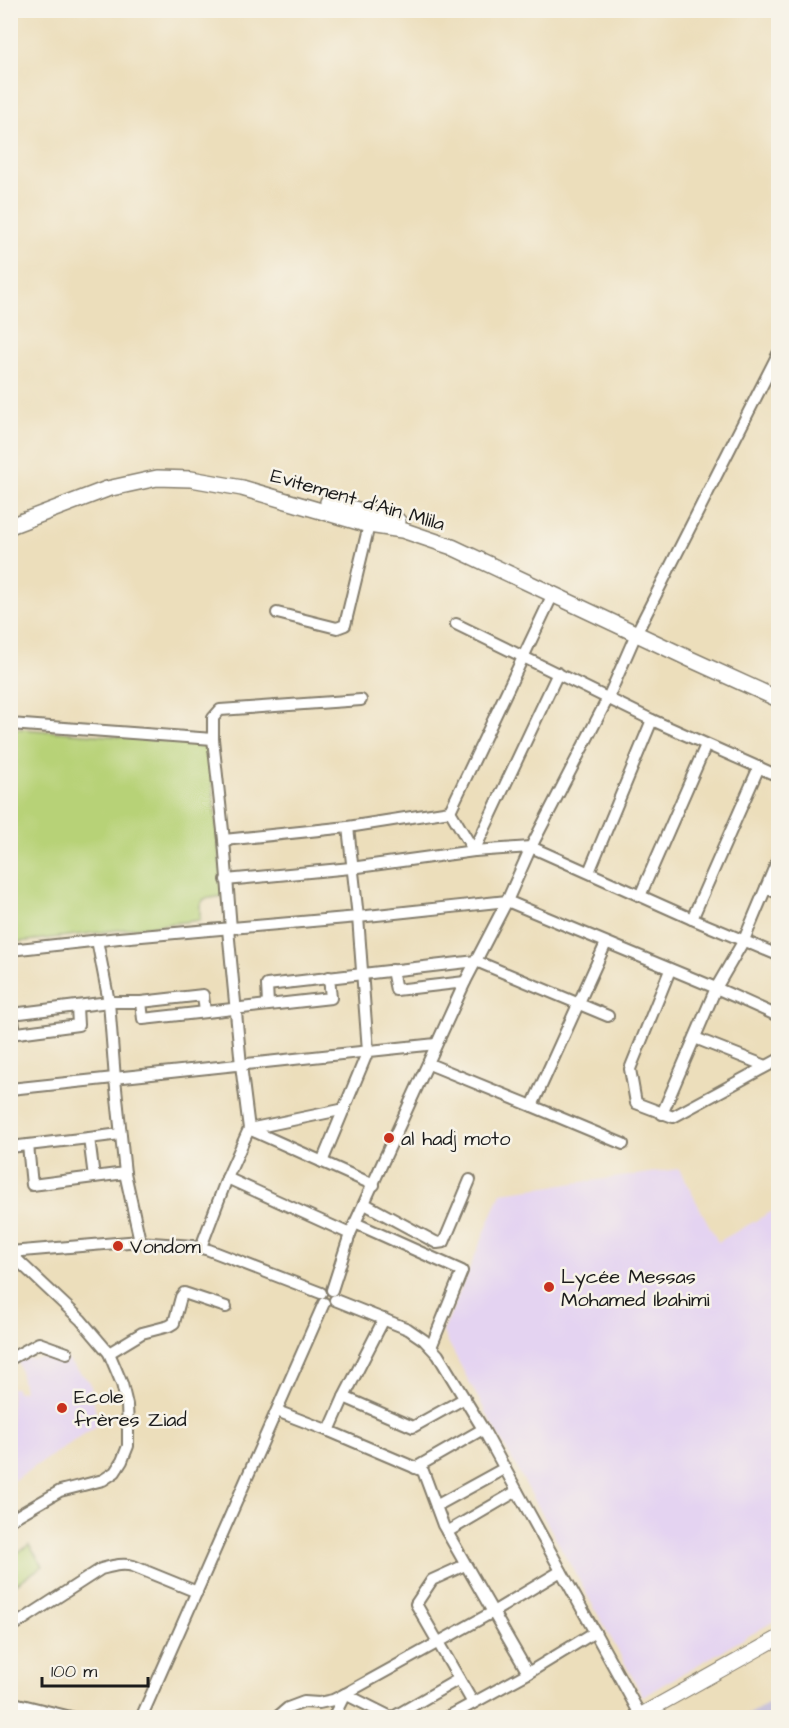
<svg xmlns="http://www.w3.org/2000/svg" width="789" height="1728" font-family="'Architects Daughter',sans-serif">
<style>
.built{fill:#e4d3f1}
.industrial{fill:#c6c0d9}
.green{fill:#b7d277;stroke:#6a774a;stroke-width:1.5}
.lines{fill:none;stroke-linecap:round;stroke-linejoin:round}
.minor-casing{stroke:#847d6c;stroke-width:14}
.major-casing{stroke:#847d6c;stroke-width:16}
.highway-casing{stroke:#847d6c;stroke-width:18}
.minor{stroke:#fff;stroke-width:10}
.major{stroke:#fff;stroke-width:14}
.highway{stroke:#fff;stroke-width:15}
.poi-dot{fill:#c8321e;stroke:#f7f3e8;stroke-width:2}
.labels{text-anchor:middle;stroke-width:5;stroke-linejoin:round;paint-order:stroke}
.street-label{font-size:20px;fill:#1c1c1c;stroke:#f7f3e8}
.poi-label{font-size:20px;fill:#1c1c1c;stroke:#f7f3e8;text-anchor:start}
</style>
<rect width="100%" height="100%" fill="#f7f3e8"/>
<filter id="ink" filterUnits="userSpaceOnUse"><feTurbulence type="fractalNoise" baseFrequency=".0167" numOctaves="2"/><feDisplacementMap in="SourceGraphic" scale="12" xChannelSelector="R" yChannelSelector="G"/><feConvolveMatrix kernelMatrix="1 2 1 2 8 2 1 2 1" color-interpolation-filters="sRGB"/></filter>
<filter id="wash" filterUnits="userSpaceOnUse"><feTurbulence type="fractalNoise" baseFrequency=".008" numOctaves="4" result="noise"/><feDisplacementMap in="SourceGraphic" scale="24" xChannelSelector="R" yChannelSelector="G"/><feGaussianBlur stdDeviation="1.35" result="paint"/><feColorMatrix in="noise" values="0 0 0 0 0 0 0 0 0 0 0 0 0 0 0 0 0 1.4 0 .05"/><feComposite in="paint" operator="in"/></filter>
<g filter="url(#wash)">
<rect width="100%" height="100%" fill="#ecdebb"/>
<g class="built">
<polygon points="679,1169 718,1242 778,1208 778,1619 643,1696 468,1380 443,1332 501,1193"/>
<polygon points="64,1357 90,1382 98,1425 11,1482 11,1388 16,1388 17,1392 24,1391 18,1359"/>
</g>
<polygon class="industrial" points="778,1698 778,1717 744,1717"/>
<g class="green">
<polygon points="10,728 209,744 223,896 204,899 200,905 200,920 11,943"/>
<polygon points="29,1545 43,1566 11,1587 11,1557"/>
</g>
</g>
<g filter="url(#ink)">
<g class="lines">
<g class="minor-casing">
<g id="minor">
<polyline points="277,613 337,628 345,625 369,525"/>
<polyline points="456,624 652,720 778,776"/>
<polyline points="10,724 213,739"/>
<polyline points="450,811 553,594"/>
<polyline points="224,840 348,827 450,811 474,851 558,673"/>
<polyline points="589,872 652,720"/>
<polyline points="226,880 351,868 474,851 531,847 692,919 778,955"/>
<polyline points="766,888 778,893"/>
<polyline points="640,896 706,745"/>
<polyline points="692,919 759,767"/>
<polyline points="228,929 241,1065 249,1129 345,1109"/>
<polyline points="231,929 224,840 213,739 213,718 220,710 361,700"/>
<polyline points="97,940 109,1002 115,1079 125,1173 140,1241"/>
<polyline points="606,943 532,1106 623,1144"/>
<polyline points="10,950 119,938 358,917 507,901 716,988 778,1016"/>
<polyline points="392,970 396,990 465,982"/>
<polyline points="670,970 630,1069 636,1103 673,1117 778,1060"/>
<polyline points="141,1002 143,1019 331,998 329,977"/>
<polyline points="268,1004 267,985 476,961 608,1016"/>
<polyline points="15,1033 12,1014 109,1002 141,1002 203,995 205,1012"/>
<polyline points="10,1034 78,1025 77,1007"/>
<polyline points="695,1038 766,1066"/>
<polyline points="429,1064 532,1106"/>
<polyline points="10,1089 436,1044"/>
<polyline points="662,1114 716,988 744,940 778,859"/>
<polyline points="28,1145 32,1185 125,1173"/>
<polyline points="10,1147 89,1138"/>
<polyline points="322,1162 368,1051 358,917 348,827"/>
<polyline points="94,1177 89,1138 120,1134"/>
<polyline points="227,1178 350,1234"/>
<polyline points="365,1204 437,1243 444,1242 470,1180"/>
<polyline points="355,1223 462,1271 431,1347"/>
<polyline points="201,1247 227,1178 249,1129 374,1185"/>
<polyline points="10,1252 140,1241 139,1242 193,1246 209,1250 321,1293"/>
<polyline points="10,1253 81,1320 109,1353 122,1384 127,1405 128,1427 128,1446 122,1461 115,1472 103,1480 60,1491 10,1520"/>
<polyline points="332,1290 350,1234 465,982 507,901 531,847 608,698 636,634 778,354"/>
<polyline points="335,1300 408,1329 424,1340 438,1355 483,1429 642,1718"/>
<polyline points="109,1353 142,1333 169,1326 174,1323 181,1297 184,1293 226,1307"/>
<polyline points="10,1359 39,1343 67,1353"/>
<polyline points="344,1397 413,1427 465,1398"/>
<polyline points="277,1411 329,1431 423,1471 443,1525 528,1673"/>
<polyline points="329,1431 344,1397 384,1319"/>
<polyline points="415,1468 483,1429"/>
<polyline points="436,1506 505,1468"/>
<polyline points="447,1532 517,1491"/>
<polyline points="465,1565 432,1580 416,1604 473,1703"/>
<path d="M10,1628L101,1569C113,1566 122,1563 133,1566L197,1592"/>
<polyline points="10,1702 75,1718"/>
<polyline points="393,1717 459,1679"/>
<polyline points="141,1718 324,1303"/>
<polyline points="276,1718 288,1708 304,1702 319,1703 333,1700 345,1694 493,1612 561,1571"/>
<polyline points="333,1718 345,1694 393,1718"/>
<polyline points="446,1718 528,1673 595,1632"/>
</g>
</g>
<g class="major-casing">
<polyline id="major" points="635,1718 778,1638"/>
</g>
<g class="highway-casing">
<g id="highway">
<polyline points="328,502 398,521"/>
<polyline points="10,526 107,489 157,478 191,479 242,488 369,525 402,530 452,547 690,659 778,699"/>
</g>
</g>
<use href="#minor" class="minor"/>
<use href="#major" class="major"/>
<use href="#highway" class="highway"/>
</g>
</g>
<g class="poi-dot">
<circle cx="389" cy="1138" r="6"/>
<circle cx="118" cy="1246" r="6"/>
<circle cx="549" cy="1287" r="6"/>
<circle cx="62" cy="1408" r="6"/>
</g>
<g class="labels">
<g class="street-label">
<text transform="translate(358 499) rotate(16)" y="7">Evitement d'Ain Mlila</text>
</g>
<g class="poi-label">
<text x="401" y="1145">al hadj moto</text>
<text x="130" y="1253">Vondom</text>
<text x="561" y="1283">Lycée Messas<tspan x="561" dy="23">Mohamed Ibahimi</tspan></text>
<text x="74" y="1403">Ecole<tspan x="74" dy="23">frères Ziad</tspan></text>
</g>
</g>
<rect width="789" height="1728" fill="none" stroke="#f7f3e8" stroke-width="36"/>
<path d="M42 1677v9h106v-9" fill="none" stroke="#1c1c1c" stroke-width="3"/>
<text x="51" y="1677" font-size="18" fill="#1c1c1c" stroke="#f7f3e8" stroke-width="4.5" paint-order="stroke">100 m</text>
</svg>
